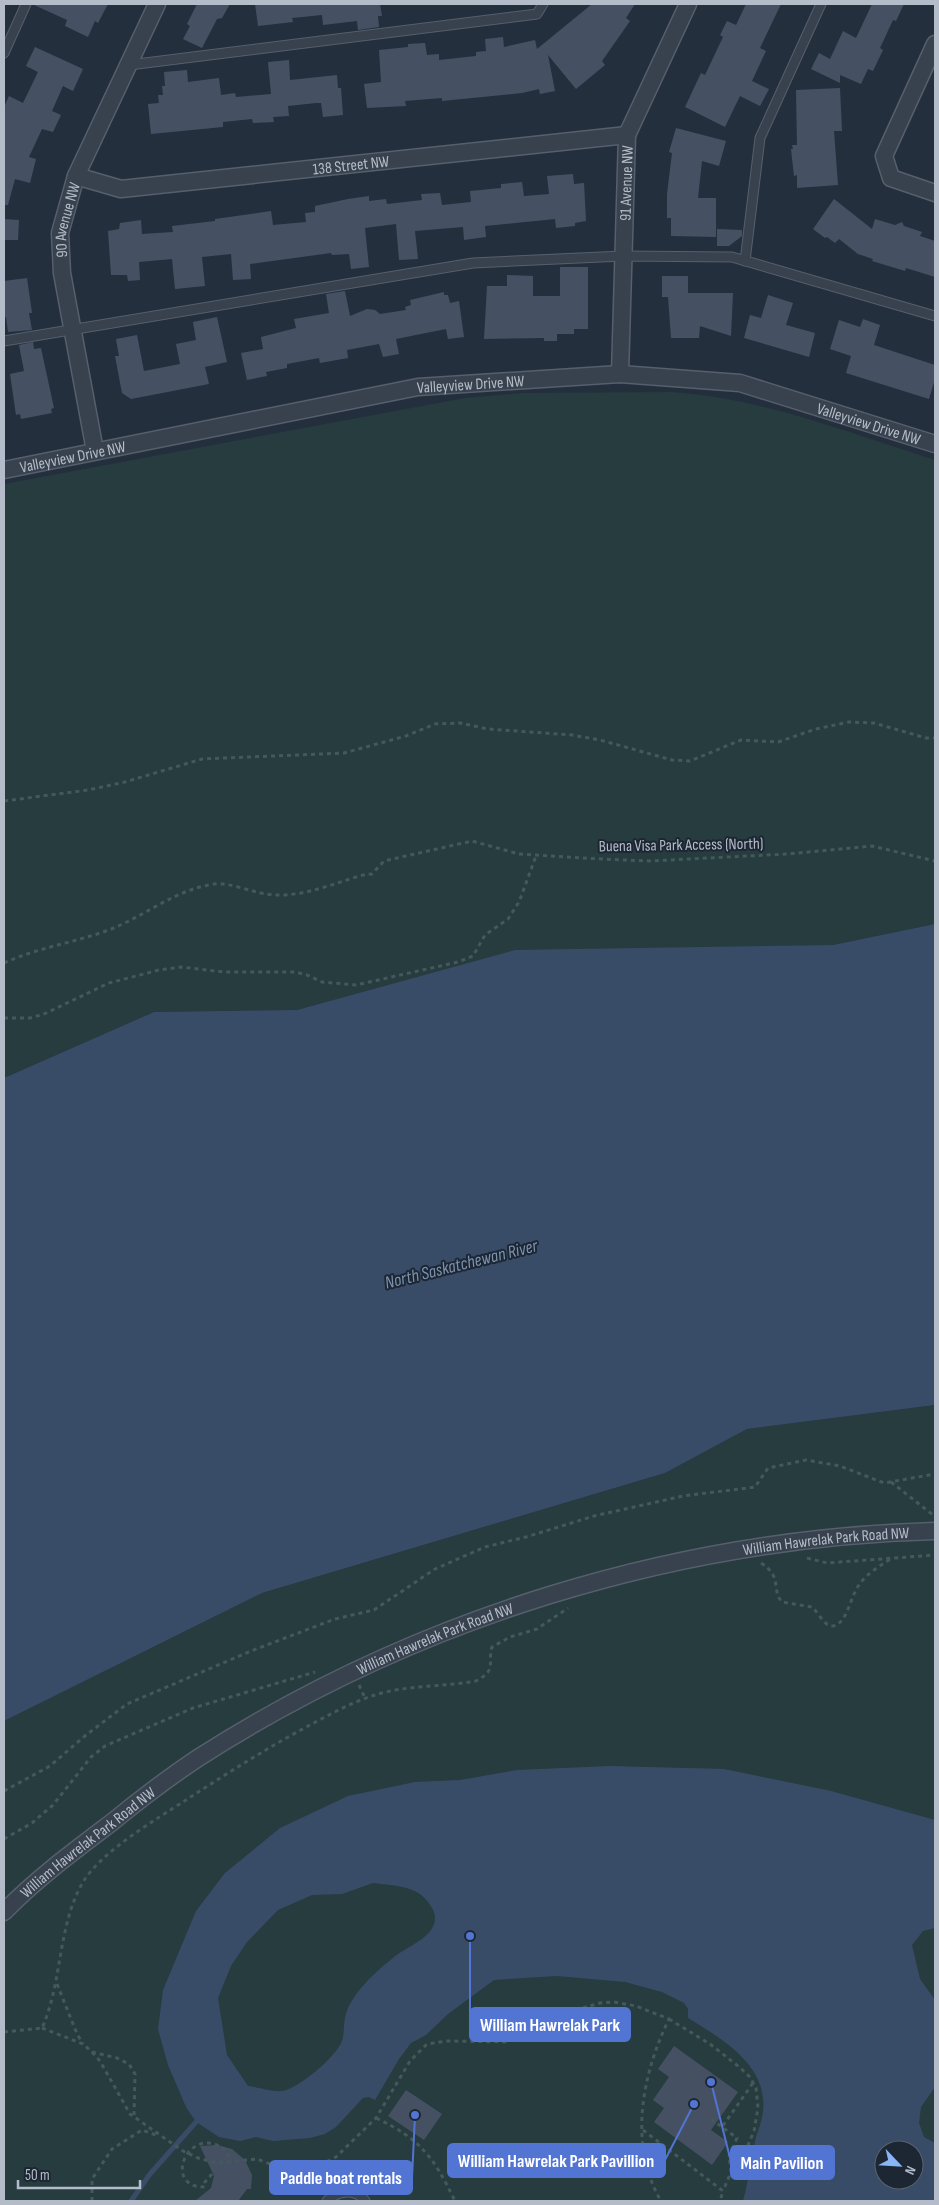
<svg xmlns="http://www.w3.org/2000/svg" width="939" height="2205" font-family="'Sofia Sans Condensed',sans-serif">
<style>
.green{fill:#263c3f;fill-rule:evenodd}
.water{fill:#394c67;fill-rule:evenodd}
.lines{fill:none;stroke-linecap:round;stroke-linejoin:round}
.stream{stroke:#394c67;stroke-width:5}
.building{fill:#455162}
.service-casing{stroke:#565f6c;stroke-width:11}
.minor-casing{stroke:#565f6c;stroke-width:19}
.path{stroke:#44595c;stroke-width:3;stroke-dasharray:4 4;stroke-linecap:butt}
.service{stroke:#38414e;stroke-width:9}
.minor{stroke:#38414e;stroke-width:16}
.labels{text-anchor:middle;stroke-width:4;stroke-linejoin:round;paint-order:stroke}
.street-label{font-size:16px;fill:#b4bcc9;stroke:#1d2633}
.water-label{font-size:18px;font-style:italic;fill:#7c92b1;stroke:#1d2633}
.leader{fill:none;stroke:#5274d3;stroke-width:2}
.callout-dot{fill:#5274d3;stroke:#1d2633;stroke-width:2}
.callout{fill:#5274d3;stroke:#5274d3;stroke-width:2}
.callout-label{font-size:18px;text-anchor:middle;font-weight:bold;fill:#fff}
</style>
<rect width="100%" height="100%" fill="#242f3e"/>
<g class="green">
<path d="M671,392C762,398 849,433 935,460V924L833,945L515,951L297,1010L154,1012L4,1078V484L465,398L523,393Z"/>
<path d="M935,1405V2201H4V1721L262,1593L665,1473L747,1429ZM884,2150H914V2180H884Z"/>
</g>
<g class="water">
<polygon points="935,924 935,1405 747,1429 665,1473 262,1593 4,1721 4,1078 154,1012 297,1010 515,950 833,945"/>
<path d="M610,1766L724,1769L831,1791L935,1820V1928L923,1931L912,1945L920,1979L935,2000V2087L921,2107L919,2123L924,2137L935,2143V2201H743C749,2180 751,2158 756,2137C759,2128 762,2121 763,2111C768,2065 722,2039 688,2018V2009L684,2003L662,1992L625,1982L557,1976L494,1980L448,2014L426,2035L411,2043L399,2059L375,2100L369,2097L363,2098L336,2127L325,2134L310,2138L273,2141L256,2137L240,2141L219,2137L196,2122L186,2107L168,2065L158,2029L163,1990L196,1911L225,1873L280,1828L348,1796L415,1782L460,1780L517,1770ZM373,1883C396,1886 420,1885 432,1908C446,1933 408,1946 394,1957C383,1966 370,1977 361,1988C356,1994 349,2004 347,2011C343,2020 345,2031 342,2041C337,2056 298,2089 282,2091C272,2092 258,2087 248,2086L227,2055L218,1998L231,1966L247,1942L278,1910L312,1895L342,1894ZM884,2150H914V2180H884Z"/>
</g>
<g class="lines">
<polyline class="stream" points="131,2201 150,2174 196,2122"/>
</g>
<g class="building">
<polygon points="32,4 108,4 98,23 95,21 88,37 65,26 67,20"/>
<polygon points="197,4 230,4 222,18 217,19 202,48 183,39 190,26 187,24"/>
<polygon points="255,4 380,4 382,16 378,16 379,27 358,30 357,21 323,25 322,15 292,18 293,22 258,26"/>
<polygon points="592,4 635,4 626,18 630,21 602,61 605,65 576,89 548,55 555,91 540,94 539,89 522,93 442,101 442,98 405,101 406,106 367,108 364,84 381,82 379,50 408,47 408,44 425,43 427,55 439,54 439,60 476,56 476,52 486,51 485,39 503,37 504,47 535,40 537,49"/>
<polygon points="746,4 781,4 760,48 766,51 752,81 769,89 760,106 740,96 725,127 685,107 701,73 705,75 723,37 720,35 727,21 736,25"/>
<polygon points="872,4 904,4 896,21 893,20 880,48 883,50 873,71 868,69 861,84 840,75 840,83 811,69 819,53 830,59 843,31 856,38"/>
<polygon points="35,47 83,69 73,91 63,86 52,111 61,115 53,132 42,129 29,157 36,159 30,183 15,179 8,205 4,205 4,107 9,96 23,103 38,72 26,66"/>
<polygon points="289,60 290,80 337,75 338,88 341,88 343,115 323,117 321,103 316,103 288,106 289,116 273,117 274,122 253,123 252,119 223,122 223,127 151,134 148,104 159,103 158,95 163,95 162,86 165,86 164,72 187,70 188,82 219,78 221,95 235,93 236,97 271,94 268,62"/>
<polygon points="840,88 842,131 834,131 838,185 797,188 797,175 794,176 791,149 793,149 792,145 797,145 796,90"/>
<polygon points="676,128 726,141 719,166 702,161 698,198 716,198 716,237 671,236 671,218 667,218 667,194 672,153 669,152"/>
<polygon points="573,174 574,184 584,183 586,221 575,223 575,226 556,228 555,219 485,226 486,237 464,240 463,227 415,231 418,259 399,260 396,224 365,228 369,267 351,269 349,254 332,255 331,253 250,264 251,279 233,280 231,254 202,257 205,286 175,289 172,259 139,262 140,280 128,281 127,275 111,275 108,231 119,229 120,223 141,220 142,234 173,232 172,226 215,221 215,219 271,211 273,225 306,222 305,213 315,212 315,206 348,199 369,196 369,201 386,199 387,204 422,200 421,194 440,193 442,205 471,202 470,191 501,188 501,184 522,182 524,196 549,194 547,176"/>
<polygon points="834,199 872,229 875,219 895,225 902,222 904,226 922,232 920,236 935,241 935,277 906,268 905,271 872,261 873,259 858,254 839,239 835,243 827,237 825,238 813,229"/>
<polygon points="4,219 19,220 18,240 4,240"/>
<polygon points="717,229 742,230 742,236 729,246 717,246"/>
<polygon points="560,267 588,267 588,329 574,329 574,334 557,334 557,341 544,341 544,338 484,339 487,286 507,286 507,275 533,276 533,296 560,296"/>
<polygon points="662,276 688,276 688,293 733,293 731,336 700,326 699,338 671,338 668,297 662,297"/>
<polygon points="27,278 32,313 29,313 32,330 8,332 6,317 4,317 4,281"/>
<polygon points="345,291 350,316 367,309 375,310 380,314 406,310 405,307 411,305 410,300 444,292 444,295 448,295 450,303 459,301 464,337 448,339 446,329 396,339 399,354 383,357 379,344 347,350 348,358 320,363 319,358 287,364 287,368 266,372 267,376 247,380 241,353 263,349 261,337 296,328 294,319 329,313 326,294"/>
<polygon points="768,295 793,303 786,325 815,333 809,357 744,338 750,315 761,318"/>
<polygon points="217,317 227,362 205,367 209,384 131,399 122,393 115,356 119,356 116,339 137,335 144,371 180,364 176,344 196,340 193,322"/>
<polygon points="863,319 880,325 874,345 935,365 935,379 929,399 846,373 851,356 830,349 839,320 860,327"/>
<polygon points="33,342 34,349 41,348 54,408 51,409 52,413 21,419 20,414 16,415 10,374 24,371 19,345"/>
<polygon points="674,2046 738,2092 711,2130 728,2142 712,2165 654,2122 664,2108 653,2100 669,2077 658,2069"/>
<polygon points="406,2090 442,2114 424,2140 388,2116"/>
<polygon points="218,2145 232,2149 245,2160 252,2175 251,2189 247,2189 238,2201 195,2201 211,2188 214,2176 200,2146"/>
</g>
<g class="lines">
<g class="service-casing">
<g id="service">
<polyline points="4,53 26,4"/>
<polyline points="129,65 537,14 543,4"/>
<polyline points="745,261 760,138 821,4"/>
<polyline points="4,341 473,263 623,256 732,257 935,316"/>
<path d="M327,2201C337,2191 356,2187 365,2201"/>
</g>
</g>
<g class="minor-casing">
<g id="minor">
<polyline points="935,44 884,156 891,178 935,193"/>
<path id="s1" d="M76,176L121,189L627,135"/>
<path id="s2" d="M620,374L627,135L688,4"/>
<path id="s3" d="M95,451L62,273L60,233L76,176L157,4"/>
<path id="s4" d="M4,470L418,387L620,374L740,383L935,444"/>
<path id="s5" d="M4,1912C36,1879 74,1851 111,1823C139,1800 168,1778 198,1758C416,1618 676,1538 935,1531"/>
</g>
</g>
<g class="path">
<polyline points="4,801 88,790 125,782 202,759 344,753 406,736 435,724 460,723 488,729 572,735 600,740 672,760 690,761 741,740 778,742 816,729 849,722 874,723 926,738 935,738"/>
<path d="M4,963C37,948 72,943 106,931C143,918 173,890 214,884C228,882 252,892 266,894C300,899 331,884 363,875L372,874L384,861L472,841L519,854L601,859L650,861L787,854L872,846L935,861"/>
<polyline points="4,1018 30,1018 44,1014 109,983 159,970 181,967 224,972 295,972 307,975 322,982 356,985 458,962 473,956 485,935 508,919 519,902 536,856"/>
<polyline points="891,1482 933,1515"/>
<polyline points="807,1558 827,1563 935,1555"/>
<path d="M761,1563C783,1577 771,1590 782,1602L812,1607C817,1611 824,1625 831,1626C845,1627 850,1601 855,1592C863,1575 877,1568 892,1558"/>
<polyline points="359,1685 365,1698"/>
<polyline points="4,1791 50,1766 86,1735 127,1704 251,1651 335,1619 374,1610 435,1569 485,1547 526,1537 594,1516 683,1496 755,1487 768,1468 806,1460 840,1466 884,1483 935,1474"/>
<polyline points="4,1839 32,1823 53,1805 91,1757 105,1746 193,1708 315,1672"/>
<polyline points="57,1984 77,2034 83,2044"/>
<polyline points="669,2019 710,2044 738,2066 750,2077 756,2088 758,2108 754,2131 740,2164 731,2172 723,2191"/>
<polyline points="42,2028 83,2044 92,2052 117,2058 129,2064 135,2074 134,2116"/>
<path d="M4,2032L42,2028C63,1981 57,1927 83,1882C102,1851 155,1820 186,1800C226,1774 267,1748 310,1725C331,1714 352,1702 375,1695C405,1685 444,1687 476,1681C498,1669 487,1664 492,1647L510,1637L537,1629L568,1608"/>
<path d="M92,2052L100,2061L130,2114L183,2151L198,2158L216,2163L257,2159L286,2170L298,2171L313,2169L336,2157L376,2118L410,2061L427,2044L447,2041L507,2042L572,2011L600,2003L614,2002L636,2006L669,2019C642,2074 628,2145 661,2201"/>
<path d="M376,2118C421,2139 434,2158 455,2201"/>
<polyline points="711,2119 722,2127"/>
<polyline points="643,2130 723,2191 720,2201"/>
<polyline points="731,2172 729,2156 737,2138 722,2127 753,2083"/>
<path d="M212,2174L205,2182V2187C163,2188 186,2129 219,2146C226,2150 229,2154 230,2161"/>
<polyline points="92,2201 92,2179 112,2149 142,2130 156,2135"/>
</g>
<use href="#service" class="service"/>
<use href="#minor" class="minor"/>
</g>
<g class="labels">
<g class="street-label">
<text dy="6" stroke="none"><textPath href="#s1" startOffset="278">138 Street NW</textPath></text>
<text dy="6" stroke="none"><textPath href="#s2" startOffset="191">91 Avenue NW</textPath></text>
<text dy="6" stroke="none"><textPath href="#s3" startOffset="235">90 Avenue NW</textPath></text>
<text dy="6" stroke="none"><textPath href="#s4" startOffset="475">Valleyview Drive NW</textPath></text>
<text dy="6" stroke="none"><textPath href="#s4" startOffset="880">Valleyview Drive NW</textPath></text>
<text dy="6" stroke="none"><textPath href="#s4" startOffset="70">Valleyview Drive NW</textPath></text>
<text transform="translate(681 844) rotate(-1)" y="6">Buena Visa Park Access (North)</text>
<text dy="6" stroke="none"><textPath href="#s5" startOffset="919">William Hawrelak Park Road NW</textPath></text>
<text dy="6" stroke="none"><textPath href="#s5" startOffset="514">William Hawrelak Park Road NW</textPath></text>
<text dy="6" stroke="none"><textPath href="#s5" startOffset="109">William Hawrelak Park Road NW</textPath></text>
</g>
<g class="water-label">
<text transform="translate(461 1264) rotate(-14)" y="6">North Saskatchewan River</text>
</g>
</g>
<path class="leader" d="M470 1936L470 2024M694 2104L665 2160M711 2082L731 2162M415 2115L412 2178"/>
<g class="callout-dot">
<circle cx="470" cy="1936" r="5"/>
<circle cx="694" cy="2104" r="5"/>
<circle cx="711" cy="2082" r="5"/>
<circle cx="415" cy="2115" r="5"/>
</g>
<g class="callout">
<rect x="470" y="2008" width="160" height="33" rx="5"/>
<rect x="448" y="2144" width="217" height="33" rx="5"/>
<rect x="731" y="2146" width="103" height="33" rx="5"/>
<rect x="270" y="2161" width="142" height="33" rx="5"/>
</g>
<g class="callout-label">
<text x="550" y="2031">William Hawrelak Park</text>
<text x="556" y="2167">William Hawrelak Park Pavillion</text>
<text x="782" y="2169">Main Pavilion</text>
<text x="341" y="2184">Paddle boat rentals</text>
</g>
<rect width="939" height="2205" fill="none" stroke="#b4bcc9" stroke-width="10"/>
<g transform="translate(899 2165) rotate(115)"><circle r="24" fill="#1d2633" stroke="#59626f"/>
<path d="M0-4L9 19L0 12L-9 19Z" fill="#8ab4f8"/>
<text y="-8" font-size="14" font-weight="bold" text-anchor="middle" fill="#b4bcc9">N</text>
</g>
<path d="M18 2180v8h122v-8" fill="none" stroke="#b4bcc9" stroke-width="2.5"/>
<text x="25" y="2180" font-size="15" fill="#b4bcc9" stroke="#1d2633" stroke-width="4" paint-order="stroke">50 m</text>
</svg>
